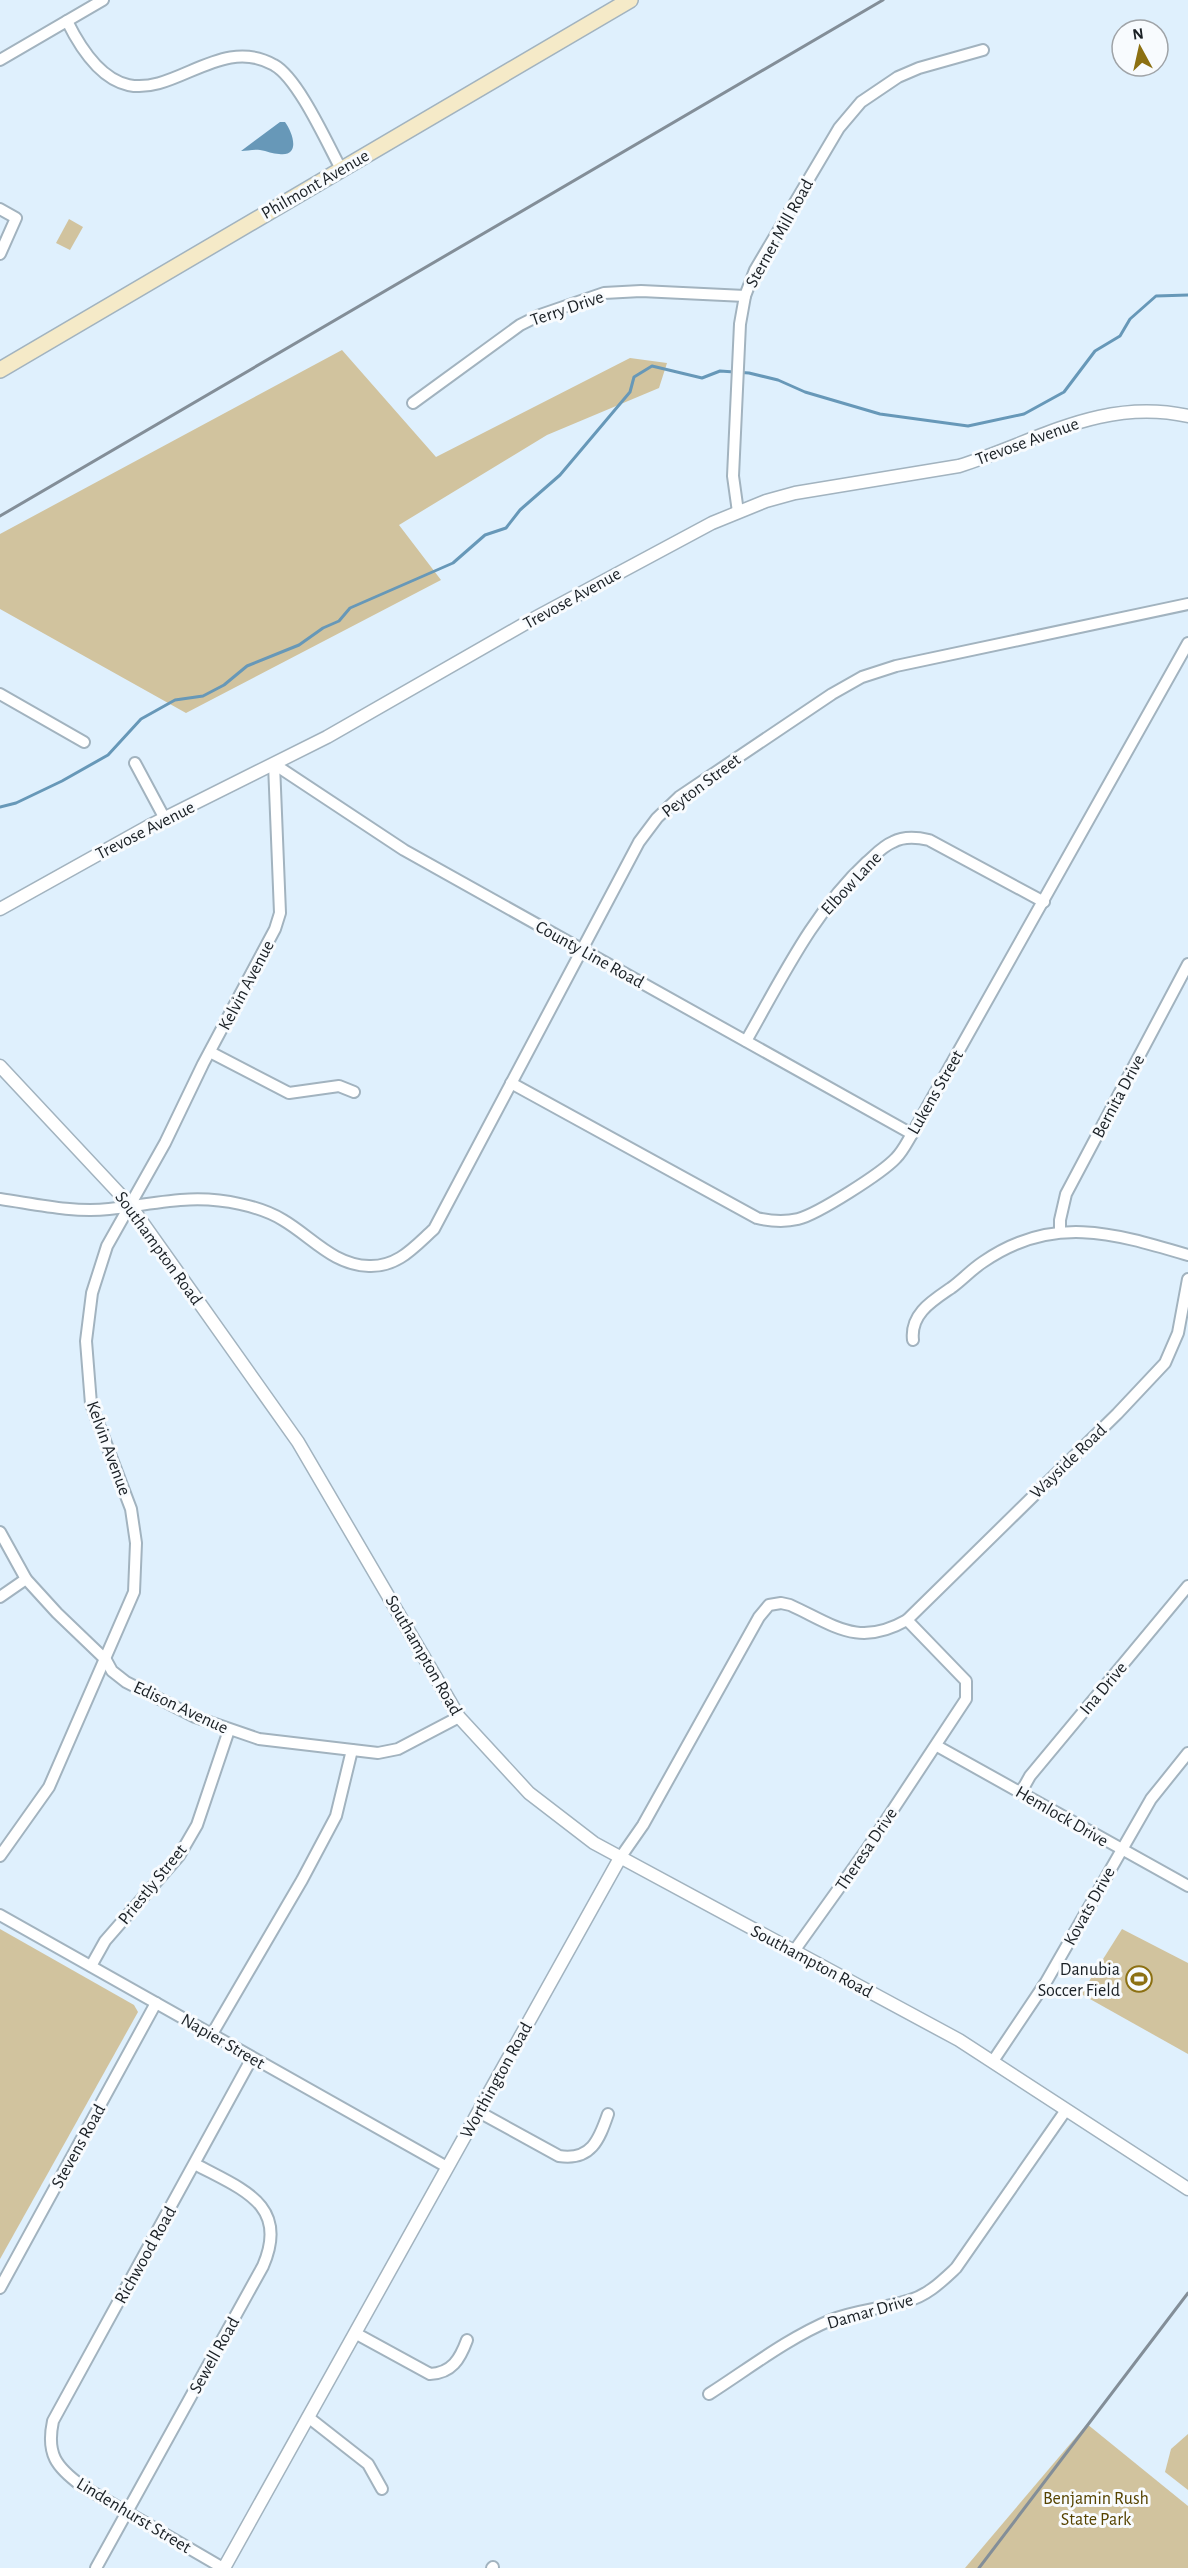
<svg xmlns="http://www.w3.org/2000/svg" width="1188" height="2568" font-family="'Alegreya Sans',sans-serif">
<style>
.green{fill:#d1c39e}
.water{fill:#6798b8}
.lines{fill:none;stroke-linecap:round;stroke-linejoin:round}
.stream{stroke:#6798b8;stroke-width:3}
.minor-casing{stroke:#a2b3bf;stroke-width:14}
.tertiary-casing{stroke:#a2b3bf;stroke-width:15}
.secondary-casing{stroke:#a2b3bf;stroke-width:18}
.minor{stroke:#fff;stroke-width:10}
.tertiary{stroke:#fff;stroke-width:12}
.secondary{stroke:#f5eac8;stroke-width:15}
.rail{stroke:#838e98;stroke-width:3}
.labels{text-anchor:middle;stroke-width:6;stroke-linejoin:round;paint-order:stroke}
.street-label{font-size:18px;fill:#1a2025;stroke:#f8fbfe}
.poi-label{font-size:18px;fill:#1a2025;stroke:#f8fbfe;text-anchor:end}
.park-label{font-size:18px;fill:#564300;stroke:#f8fbfe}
</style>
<rect width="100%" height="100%" fill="#dff0fd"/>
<g class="green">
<polygon points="69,219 83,227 70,250 56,243"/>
<polygon points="342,350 436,457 630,358 667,363 659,388 547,435 399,525 441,580 186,713 0,609 0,534"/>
<polygon points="0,1929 134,2005 138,2012 0,2259"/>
<polygon points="1122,1929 1188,1963 1188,2054 1081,1994"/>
<polygon points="1087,2424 1188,2506 1188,2568 965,2568"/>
<polygon points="1188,2434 1188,2490 1165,2472 1171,2449"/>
</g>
<path class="water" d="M280,122H285C293,133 301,157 279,154C273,154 267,151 260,150C253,149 247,151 241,151Z"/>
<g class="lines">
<polyline class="stream" points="0,807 16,803 62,781 108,755 141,719 175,700 203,696 224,685 247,666 299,645 323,628 339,621 350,608 453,563 485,535 506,528 520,510 560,475 630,392 634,377 652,366 702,378 720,371 749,373 778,380 805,392 880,414 968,426 1024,414 1064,392 1095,351 1120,336 1130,319 1156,296 1188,295"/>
<g class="minor-casing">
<g id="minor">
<path d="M67,21C137,163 199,22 274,65C298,78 327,143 341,169"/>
<polyline points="0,60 103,0"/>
<polyline points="0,209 16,218 0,254"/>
<polyline points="413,403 520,325 540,315 604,293 641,291 745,296"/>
<polyline points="738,512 733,476 740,324 745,296 755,270 839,128 861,102 898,77 919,68 983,50"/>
<polyline points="0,694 84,742"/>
<polyline points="135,763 165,819"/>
<polyline points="274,764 404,850 912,1134"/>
<path d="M746,1041C782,978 814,911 867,862C875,855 883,846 893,842C904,836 916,837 929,840L1044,902"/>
<polyline points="210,1052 289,1093 339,1086 354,1092"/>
<path d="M511,1083L757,1218C770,1221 785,1222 798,1219C818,1214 882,1173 896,1158C903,1151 907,1142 912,1134L1188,643"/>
<path d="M0,1199C35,1204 73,1213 109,1209C156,1204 192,1193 240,1204C254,1207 270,1212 283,1220C312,1237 333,1265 369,1266C398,1267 414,1247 434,1229L639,842L657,818L679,797L832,694L862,677L896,666L1188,604"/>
<polyline points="1060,1231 1060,1220 1066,1194 1188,964"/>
<path d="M913,1340C910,1314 932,1301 951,1288C962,1280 971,1270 983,1262C1052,1214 1114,1233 1188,1255"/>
<polyline points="0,1532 26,1579 57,1613 106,1660 112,1671 126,1682 195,1717 259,1739 378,1753 398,1749 459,1717"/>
<polyline points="0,1597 26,1579"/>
<polyline points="937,1746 1188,1886"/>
<polyline points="1021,1792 1030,1776 1188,1586"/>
<polyline points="0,1856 49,1787 134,1592 136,1543 131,1509 91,1404 86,1341 92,1293 107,1246 165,1143 203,1064 275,929 280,913 274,764"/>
<path d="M620,1858L643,1825L759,1617L769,1605L781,1603L790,1605C834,1625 858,1648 907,1620L1117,1414L1165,1363L1178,1333L1188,1279"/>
<polyline points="0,1915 447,2167"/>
<polyline points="794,1951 867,1849 966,1699 966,1681 907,1620"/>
<polyline points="91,1966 105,1941 179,1856 197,1825 229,1730"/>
<polyline points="212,2034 302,1880 336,1816 352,1750"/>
<polyline points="993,2061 1046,1982 1151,1799 1188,1753"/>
<path d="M479,2112L559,2156C591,2161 599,2140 608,2114"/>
<polyline points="0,2288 156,2003"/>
<path d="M355,2333L430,2374C452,2373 460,2359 467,2340"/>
<path d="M709,2394C748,2369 788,2338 831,2320C856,2310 882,2309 907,2301C927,2296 941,2282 956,2268L1066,2110"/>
<polyline points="308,2417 368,2464 382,2489"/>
<path d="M96,2568L263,2266C290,2204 241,2189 195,2164"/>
<path d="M223,2568L82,2486C56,2467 46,2454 53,2421L252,2058"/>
<polyline points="492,2568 493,2567"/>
</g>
</g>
<g class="tertiary-casing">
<g id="tertiary">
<path d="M0,909L149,826L327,737L533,619L712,523L766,501L795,493L959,466C1036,442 1102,397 1188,416"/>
<polyline points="0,1066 130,1205 298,1442 459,1717 529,1793 594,1843 959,2040 1188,2189"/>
<polyline points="224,2568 620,1858"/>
</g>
</g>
<g class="secondary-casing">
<polyline id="secondary" points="0,370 630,0"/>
</g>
<use href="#minor" class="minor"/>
<use href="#tertiary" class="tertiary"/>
<use href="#secondary" class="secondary"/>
<g class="rail">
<polyline points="0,516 883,0"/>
<polyline points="979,2568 1188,2293"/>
</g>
</g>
<defs>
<g id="stadium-ring" transform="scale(1.35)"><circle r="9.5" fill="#f8fbfe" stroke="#8c7012" stroke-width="1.5"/><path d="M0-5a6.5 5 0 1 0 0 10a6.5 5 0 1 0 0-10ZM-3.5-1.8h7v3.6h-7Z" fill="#8c7012"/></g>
</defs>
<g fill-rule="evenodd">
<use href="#stadium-ring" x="1139" y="1979"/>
</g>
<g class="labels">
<g class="street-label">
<text transform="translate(315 184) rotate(-30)" y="6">Philmont Avenue</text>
<text transform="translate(779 233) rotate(-61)" y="6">Sterner Mill Road</text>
<text transform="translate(567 308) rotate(-19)" y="6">Terry Drive</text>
<text transform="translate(1027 441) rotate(-20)" y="6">Trevose Avenue</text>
<text transform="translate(572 598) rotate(-29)" y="6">Trevose Avenue</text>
<text transform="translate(701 785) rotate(-37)" y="6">Peyton Street</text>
<text transform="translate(145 830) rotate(-27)" y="6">Trevose Avenue</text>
<text transform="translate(851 883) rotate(-47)" y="6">Elbow Lane</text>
<text transform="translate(590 954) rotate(29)" y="6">County Line Road</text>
<text transform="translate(246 985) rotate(-62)" y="6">Kelvin Avenue</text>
<text transform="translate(935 1092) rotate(-60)" y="6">Lukens Street</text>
<text transform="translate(1118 1096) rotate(-62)" y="6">Bernita Drive</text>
<text transform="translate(159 1248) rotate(54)" y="6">Southampton Road</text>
<text transform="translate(109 1448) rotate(70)" y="6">Kelvin Avenue</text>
<text transform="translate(1068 1461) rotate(-44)" y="6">Wayside Road</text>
<text transform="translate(424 1655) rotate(60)" y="6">Southampton Road</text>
<text transform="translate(1103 1688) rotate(-50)" y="6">Ina Drive</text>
<text transform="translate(181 1707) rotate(25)" y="6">Edison Avenue</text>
<text transform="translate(1062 1816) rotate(30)" y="6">Hemlock Drive</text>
<text transform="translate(866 1849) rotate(-56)" y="6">Theresa Drive</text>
<text transform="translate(152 1884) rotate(-51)" y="6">Priestly Street</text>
<text transform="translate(1089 1906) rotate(-61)" y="6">Kovats Drive</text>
<text transform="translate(812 1961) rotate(28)" y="6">Southampton Road</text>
<text transform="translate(223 2041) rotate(30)" y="6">Napier Street</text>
<text transform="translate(496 2080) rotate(-61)" y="6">Worthington Road</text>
<text transform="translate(78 2146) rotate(-61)" y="6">Stevens Road</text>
<text transform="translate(145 2255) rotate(-61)" y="6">Richwood Road</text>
<text transform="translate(870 2311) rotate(-16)" y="6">Damar Drive</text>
<text transform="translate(214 2355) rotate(-61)" y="6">Sewell Road</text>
<text transform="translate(134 2515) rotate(31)" y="6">Lindenhurst Street</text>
</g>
<g class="poi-label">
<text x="1120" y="1975">Danubia<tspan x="1120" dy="21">Soccer Field</tspan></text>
</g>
<g class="park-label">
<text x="1096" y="2504">Benjamin Rush<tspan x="1096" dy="21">State Park</tspan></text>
</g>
</g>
<g transform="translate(1140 48) rotate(352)"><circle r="28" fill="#f8fbfe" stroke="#9fa3a7" stroke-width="1.5"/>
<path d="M0-4.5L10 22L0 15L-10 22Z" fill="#8c7012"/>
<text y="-9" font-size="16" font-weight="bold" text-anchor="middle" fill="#1a2025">N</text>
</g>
</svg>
